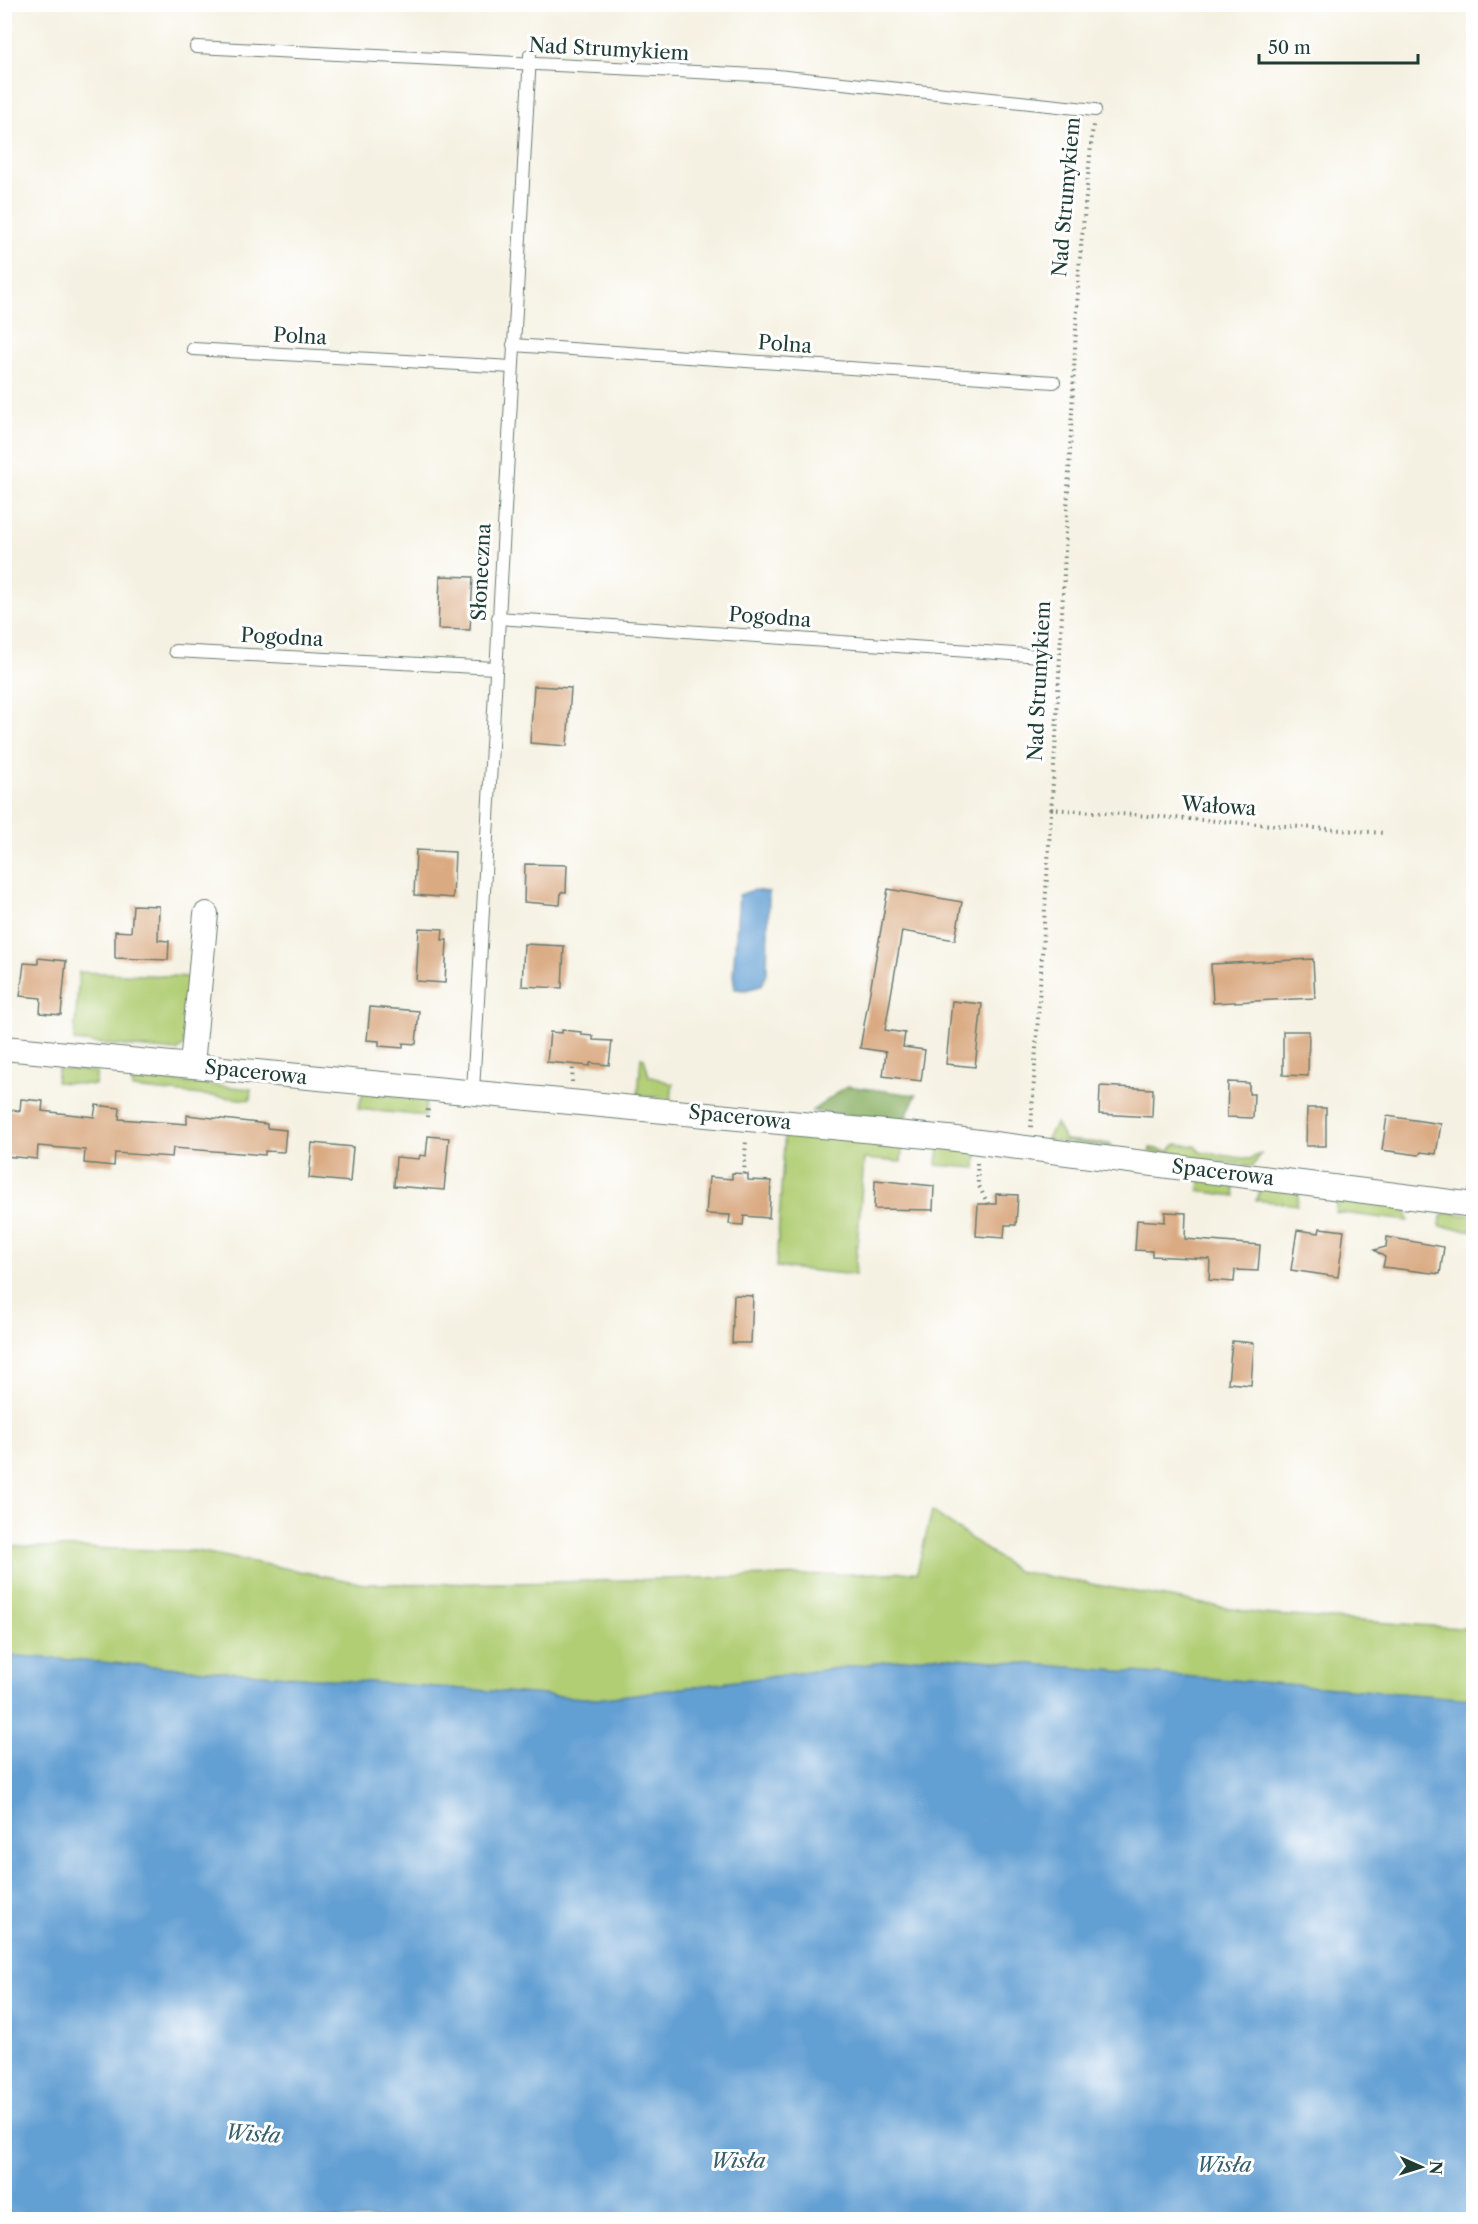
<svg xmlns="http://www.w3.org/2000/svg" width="1478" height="2224" font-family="'Libre Caslon Text',serif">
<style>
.green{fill:#b1ce75;stroke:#688654;stroke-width:1.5}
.forest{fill:#8cb166;stroke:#56774d;stroke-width:1.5}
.water{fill:#629fd3;stroke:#406e84;stroke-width:1.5}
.building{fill:#daab83}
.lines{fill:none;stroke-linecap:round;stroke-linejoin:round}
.service-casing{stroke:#6a7c71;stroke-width:14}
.minor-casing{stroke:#6a7c71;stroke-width:26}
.path{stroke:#6a7c71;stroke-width:4;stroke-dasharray:1.5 4.5;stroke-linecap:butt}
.service{stroke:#fff;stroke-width:12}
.minor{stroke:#fff;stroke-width:24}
.labels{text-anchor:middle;stroke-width:6;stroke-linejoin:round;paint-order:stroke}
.street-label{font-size:20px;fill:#1f3d34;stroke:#fff}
.water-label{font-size:21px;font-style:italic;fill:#365f6c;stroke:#fff}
</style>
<rect width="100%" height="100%" fill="#fff"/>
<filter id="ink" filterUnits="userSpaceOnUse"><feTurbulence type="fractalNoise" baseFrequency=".0167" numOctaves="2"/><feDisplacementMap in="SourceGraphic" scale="12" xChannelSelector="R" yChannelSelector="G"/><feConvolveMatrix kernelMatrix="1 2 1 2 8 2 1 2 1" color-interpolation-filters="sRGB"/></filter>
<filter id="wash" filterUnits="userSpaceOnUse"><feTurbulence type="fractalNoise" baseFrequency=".008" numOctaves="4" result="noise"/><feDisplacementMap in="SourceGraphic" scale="24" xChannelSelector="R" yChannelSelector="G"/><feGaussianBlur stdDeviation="1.35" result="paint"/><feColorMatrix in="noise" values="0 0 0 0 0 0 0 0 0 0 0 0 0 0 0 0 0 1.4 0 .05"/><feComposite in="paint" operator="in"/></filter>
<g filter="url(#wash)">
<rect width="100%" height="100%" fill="#f5f1e2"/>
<g class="green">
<polygon points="79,972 191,977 184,1045 177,1051 74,1041"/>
<polygon points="641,1057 644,1058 649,1076 673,1084 671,1099 638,1095"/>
<polygon points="58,1069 97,1072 95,1085 56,1082"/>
<polygon points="133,1077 251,1089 250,1100 132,1088"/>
<polygon points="363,1093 426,1098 425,1116 358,1109"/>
<polygon points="1056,1123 1065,1140 1111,1144 1111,1147 1046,1140"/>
<polygon points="785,1129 903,1143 901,1162 864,1159 855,1275 776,1267"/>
<polygon points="1176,1144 1196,1146 1200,1152 1249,1159 1261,1154 1253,1166 1150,1152 1150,1148 1169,1151"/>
<polygon points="940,1146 977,1151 976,1168 936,1165"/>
<polygon points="1200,1178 1233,1183 1235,1196 1199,1191"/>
<polygon points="1263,1186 1299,1192 1297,1205 1256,1200"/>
<polygon points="1338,1197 1406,1207 1408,1221 1335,1212"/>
<polygon points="1446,1212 1473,1216 1473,1231 1440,1226 1441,1217"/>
<polygon points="932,1511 1017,1571 1261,1614 1473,1629 1473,1699 931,1656 597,1699 5,1655 4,1546 197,1551 365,1584 518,1583 917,1572"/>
</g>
<g class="forest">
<polygon points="1473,1059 1473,1198 1468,1198"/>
<polygon points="847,1086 916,1095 904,1121 812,1111"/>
</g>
<g class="water">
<polygon points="753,890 769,892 767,973 761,986 745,990 735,989 733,975 739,895"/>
<polygon points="5,1655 597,1699 931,1656 1473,1699 1473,2219 5,2219"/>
</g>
<g id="blocks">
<g class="building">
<polygon points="440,576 473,577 470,630 438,629"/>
<polygon points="534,686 571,688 567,746 530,743"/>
<polygon points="416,850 455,852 453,898 414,895"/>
<polygon points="525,864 567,865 566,892 561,892 560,905 524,902"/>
<polygon points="888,889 962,902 955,940 902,931 885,1030 905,1033 903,1047 925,1050 921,1081 883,1076 886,1052 860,1048"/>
<polygon points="133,905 159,906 158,940 169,941 168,960 115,958 115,931 131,932"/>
<polygon points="419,928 443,929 442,940 447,940 445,983 416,981"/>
<polygon points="524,944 564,946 562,988 522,986"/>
<polygon points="38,958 66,961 61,1015 40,1013 41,998 20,996 24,963 38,964"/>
<polygon points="1313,959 1315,998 1213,1003 1211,964"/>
<polygon points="952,1001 982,1004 975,1067 946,1064"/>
<polygon points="370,1007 419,1011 416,1044 403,1043 403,1048 379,1046 379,1041 367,1040"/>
<polygon points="562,1030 581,1032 581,1035 593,1036 593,1040 612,1041 609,1065 590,1063 590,1066 547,1062 550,1032 562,1033"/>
<polygon points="1283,1031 1309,1031 1308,1076 1283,1075"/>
<polygon points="1228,1082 1249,1083 1249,1094 1254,1094 1253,1118 1227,1117"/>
<polygon points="1100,1086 1153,1089 1152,1117 1099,1114"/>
<polygon points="21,1099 43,1101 42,1111 94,1117 96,1105 120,1108 119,1119 187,1124 187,1115 267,1124 267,1128 286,1130 284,1152 265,1151 265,1155 173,1148 172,1157 115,1153 114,1166 84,1163 85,1150 38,1146 37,1159 4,1156 4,1109 20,1111"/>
<polygon points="1307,1108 1326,1108 1326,1146 1306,1146"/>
<polygon points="1387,1116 1441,1124 1436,1154 1421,1152 1419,1155 1382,1150"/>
<polygon points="428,1136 449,1138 444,1190 394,1186 396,1157 419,1159 420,1155 426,1156"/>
<polygon points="312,1143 353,1147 350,1182 309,1178"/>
<polygon points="732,1173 748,1174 748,1180 771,1181 769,1218 744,1216 743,1225 729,1224 730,1215 706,1214 709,1177 732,1179"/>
<polygon points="875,1180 934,1186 933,1210 874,1209"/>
<polygon points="996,1194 1018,1195 1016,1225 1005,1225 1004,1238 976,1236 978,1204 996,1204"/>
<polygon points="1165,1212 1186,1213 1185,1239 1260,1245 1258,1271 1235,1270 1234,1282 1209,1280 1210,1259 1152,1256 1152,1251 1135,1250 1137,1220 1165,1222"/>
<polygon points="1320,1228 1344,1231 1338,1277 1291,1270 1297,1230 1319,1233"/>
<polygon points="1387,1237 1444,1247 1440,1274 1383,1267 1385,1257 1374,1250 1386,1247"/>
<polygon points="734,1295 753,1296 751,1343 732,1343"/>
<polygon points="1232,1341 1254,1343 1251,1385 1228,1383"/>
</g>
</g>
</g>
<g filter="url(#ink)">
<use href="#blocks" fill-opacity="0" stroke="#6a7c71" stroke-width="1.5"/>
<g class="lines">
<g class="service-casing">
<g id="service">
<polyline points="196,47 777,76 1095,110"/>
<polyline points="513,345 1054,382"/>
<polyline points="193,349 512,367"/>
<polyline points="498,618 1041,656"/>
<polyline points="175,651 495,668"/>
<polyline points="473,1091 530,55"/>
</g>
</g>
<g class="minor-casing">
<g id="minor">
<polyline points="4,1048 948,1138 1474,1205"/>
<polyline points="192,1065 206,914"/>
</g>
</g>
<g class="path">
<polyline points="1051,809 1384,833"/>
<polyline points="572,1082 573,1065"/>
<polyline points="427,1117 428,1109"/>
<polyline points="1031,1127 1056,735 1079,268 1093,125"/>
<polyline points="977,1163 978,1184 988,1204"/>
<polyline points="744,1174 746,1140"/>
</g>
<use href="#service" class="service"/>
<use href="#minor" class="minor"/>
</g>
</g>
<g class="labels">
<g class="street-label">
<text transform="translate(609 49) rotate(3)" y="7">Nad Strumykiem</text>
<text transform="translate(1066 197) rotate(-85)" y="7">Nad Strumykiem</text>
<text transform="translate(300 336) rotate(3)" y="7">Polna</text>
<text transform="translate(785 344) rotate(4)" y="7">Polna</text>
<text transform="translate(481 572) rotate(-87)" y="7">Słoneczna</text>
<text transform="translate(770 617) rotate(4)" y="7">Pogodna</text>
<text transform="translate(282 637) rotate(3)" y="7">Pogodna</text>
<text transform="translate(1039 681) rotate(-87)" y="7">Nad Strumykiem</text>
<text transform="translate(1219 806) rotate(4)" y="7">Wałowa</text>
<text transform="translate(256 1072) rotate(6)" y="7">Spacerowa</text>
<text transform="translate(740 1117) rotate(6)" y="7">Spacerowa</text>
<text transform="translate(1223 1172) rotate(7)" y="7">Spacerowa</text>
</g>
<g class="water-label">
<text transform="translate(253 2134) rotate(4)" y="7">Wisła</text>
<text x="738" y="2168">Wisła</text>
<text x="1224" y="2172">Wisła</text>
</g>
</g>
<rect width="1478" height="2224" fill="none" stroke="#fff" stroke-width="24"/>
<g transform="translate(1421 2167) rotate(93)" stroke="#ffffff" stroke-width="4.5" paint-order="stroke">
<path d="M0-4.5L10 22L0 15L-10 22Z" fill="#1f3d34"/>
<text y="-9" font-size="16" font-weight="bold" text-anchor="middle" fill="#1f3d34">N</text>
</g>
<path d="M1259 54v9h159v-9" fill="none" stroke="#1f3d34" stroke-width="3"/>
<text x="1268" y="54" font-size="18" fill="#1f3d34" stroke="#ffffff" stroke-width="4.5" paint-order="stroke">50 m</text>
</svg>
